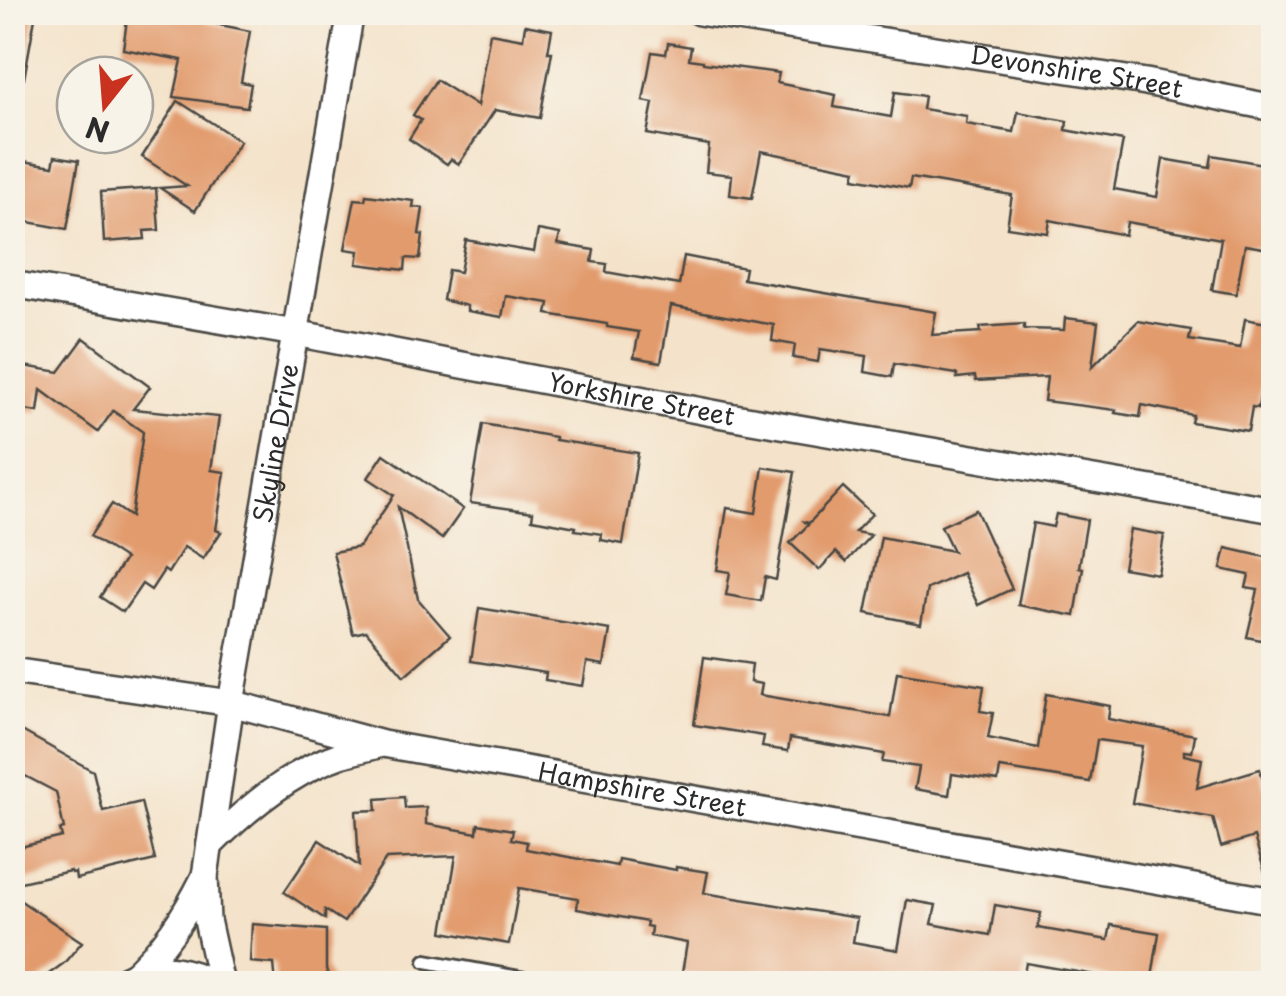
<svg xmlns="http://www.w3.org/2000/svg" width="1286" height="996" font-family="'Playpen Sans',sans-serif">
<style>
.building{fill:#e29b6d}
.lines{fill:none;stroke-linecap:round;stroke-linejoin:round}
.lane-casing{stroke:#494743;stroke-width:18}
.street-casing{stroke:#494743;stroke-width:30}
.secondary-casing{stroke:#494743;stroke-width:40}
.lane{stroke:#fff;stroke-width:12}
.street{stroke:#fff;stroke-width:25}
.secondary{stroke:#fff;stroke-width:35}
.labels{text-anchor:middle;stroke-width:9;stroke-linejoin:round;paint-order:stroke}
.street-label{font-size:25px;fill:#2b2b2b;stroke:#f7f3e8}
</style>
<rect width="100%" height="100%" fill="#f7f3e8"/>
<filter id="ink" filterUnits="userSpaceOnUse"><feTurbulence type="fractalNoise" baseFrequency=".01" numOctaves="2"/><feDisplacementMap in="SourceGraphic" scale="20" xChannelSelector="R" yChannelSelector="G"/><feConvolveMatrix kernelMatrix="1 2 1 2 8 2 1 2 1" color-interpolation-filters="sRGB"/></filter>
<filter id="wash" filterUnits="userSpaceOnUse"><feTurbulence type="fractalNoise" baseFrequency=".0048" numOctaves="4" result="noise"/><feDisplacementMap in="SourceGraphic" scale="40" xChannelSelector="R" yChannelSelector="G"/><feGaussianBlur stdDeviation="2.25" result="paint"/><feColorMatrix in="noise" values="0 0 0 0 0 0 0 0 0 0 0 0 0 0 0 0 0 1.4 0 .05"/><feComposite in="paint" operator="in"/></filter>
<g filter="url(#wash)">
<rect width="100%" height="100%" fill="#f4e3ca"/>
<g id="blocks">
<g class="building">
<polygon points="12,12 36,12 24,79 12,78"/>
<polygon points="128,12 208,12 206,22 250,31 241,82 251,84 247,107 174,97 182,60 123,49"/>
<polygon points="525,25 552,30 548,52 552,52 540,118 495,110 459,164 451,159 447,164 409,139 421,120 413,115 436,80 477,106 490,33 523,39"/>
<polygon points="668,43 691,47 689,59 703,61 703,63 779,73 777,83 836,95 834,107 891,117 895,92 924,96 922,109 967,116 966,124 1014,132 1018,112 1067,121 1066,130 1123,141 1114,189 1157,197 1163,159 1210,167 1212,155 1274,166 1274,250 1245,245 1236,294 1212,290 1221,239 1127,222 1125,235 1050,220 1048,233 1007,227 1012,195 911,178 909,188 854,178 856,170 761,151 752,198 730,195 732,175 706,172 709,145 647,134 653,103 643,101 652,52 666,54"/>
<polygon points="178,101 240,141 195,211 160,188 187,186 142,157"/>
<polygon points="55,156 79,160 67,229 12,219 12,159 53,166"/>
<polygon points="156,188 159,230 144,231 145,239 104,242 101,192"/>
<polygon points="366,195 414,201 413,207 423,208 419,234 423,235 420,259 406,258 405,270 357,264 359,251 345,249 355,199 365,200"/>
<polygon points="538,230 560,234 558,244 594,250 592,262 607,264 606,272 679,285 684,256 745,268 743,279 936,312 932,335 981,332 980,327 1024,324 1024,329 1064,330 1065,318 1098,322 1092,367 1138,321 1191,330 1189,340 1240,348 1245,319 1272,324 1258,408 1252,407 1248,431 1191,422 1193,415 1142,405 1140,417 1115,413 1116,410 1044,401 1047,377 976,381 975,376 957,378 957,374 894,364 892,377 865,372 867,356 820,349 818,362 793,358 795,345 772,341 774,325 671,306 661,362 634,357 639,332 607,327 607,324 547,314 549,303 506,296 502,317 467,311 467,306 443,300 448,270 460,272 466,240 534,252"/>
<polygon points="84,338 150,387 133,409 219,417 211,470 225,472 216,530 221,532 203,559 184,547 168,573 164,570 151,590 142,584 123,612 100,597 125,559 90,536 112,504 131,517 143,432 113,411 98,432 41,390 38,412 12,408 12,364 59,372"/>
<polygon points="483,424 555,437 555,440 638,453 623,544 601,540 602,534 575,530 576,527 532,519 533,512 470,503"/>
<polygon points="384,454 463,509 442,539 398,507 418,599 450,636 404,676 366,631 353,634 333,552 359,547 394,495 368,478"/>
<polygon points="763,467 795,472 776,580 765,577 761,601 726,595 730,572 717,570 727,508 756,513"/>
<polygon points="843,487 872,514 855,532 871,535 846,562 836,552 819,570 790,543 808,525 805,522 809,523"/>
<polygon points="976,510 1012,589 978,605 963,573 927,589 921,624 866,613 881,537 953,551 941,526"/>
<polygon points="1056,514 1087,520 1079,567 1083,568 1075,616 1018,605 1033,523 1053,527"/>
<polygon points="1130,529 1164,535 1158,574 1123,568"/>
<polygon points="1226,548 1274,559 1274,643 1247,637 1258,590 1246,588 1249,575 1221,569"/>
<polygon points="479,608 610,630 604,665 587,662 583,686 545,680 546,673 471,661"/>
<polygon points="704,657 752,664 750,682 762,684 760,695 890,717 897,672 984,686 980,711 993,713 988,738 1038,748 1046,694 1110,706 1108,719 1195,735 1192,752 1184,751 1184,755 1202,759 1197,788 1260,769 1265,787 1274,785 1274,881 1268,882 1254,837 1221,847 1213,818 1132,803 1142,746 1097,740 1090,782 1000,768 998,781 952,774 949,795 915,789 919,767 882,762 884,754 790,738 788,751 762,747 764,736 694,725"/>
<polygon points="22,731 93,771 103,811 141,802 155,860 76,879 75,872 71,873 70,871 12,884 12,849 62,837 60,830 64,829 56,792 12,769 12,747"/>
<polygon points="404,797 405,808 426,807 426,824 477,833 478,824 513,830 511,839 527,842 526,849 617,866 618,859 676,870 676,867 708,872 704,893 857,918 853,942 898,950 907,900 936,905 932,924 990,935 995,905 1041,913 1038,928 1108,940 1111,925 1159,933 1151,984 1111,984 1112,978 1026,963 1022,984 739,984 682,973 687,943 650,936 651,927 646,926 647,922 577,909 578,898 519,888 509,944 443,932 456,856 386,859 344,922 325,910 325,919 284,892 319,840 359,866 356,811 377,810 376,799"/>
<polygon points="12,895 82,942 64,963 35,984 12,984"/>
<polygon points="252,924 326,930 326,969 332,984 276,984 274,964 250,962"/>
</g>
</g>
</g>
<g filter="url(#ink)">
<use href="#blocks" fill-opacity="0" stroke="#494743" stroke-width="2.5"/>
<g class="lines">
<g class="lane-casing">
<polyline id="lane" points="426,961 552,984"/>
</g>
<g class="street-casing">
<g id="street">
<path id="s1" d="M699,12L1146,82L1274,108"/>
<path id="s2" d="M12,284L295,333L723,415L1274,510"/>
<path id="s3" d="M12,671L231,703L383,744L1274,901"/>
<path d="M210,845C246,809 290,772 340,755C352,751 365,749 378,745"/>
<path d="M129,980C165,947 183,920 205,876"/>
<path id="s4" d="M221,984L207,920L205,876L231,703L351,12"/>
</g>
</g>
<g class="secondary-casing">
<path id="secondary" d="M127,984C152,970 178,972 203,984"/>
</g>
<use href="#lane" class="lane"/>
<use href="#street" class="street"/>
<use href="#secondary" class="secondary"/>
</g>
</g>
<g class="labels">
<g class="street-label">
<text dy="9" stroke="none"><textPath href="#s1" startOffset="382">Devonshire Street</textPath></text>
<text dy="9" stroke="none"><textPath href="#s2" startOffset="640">Yorkshire Street</textPath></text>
<text dy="9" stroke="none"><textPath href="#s4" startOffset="548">Skyline Drive</textPath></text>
<text dy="9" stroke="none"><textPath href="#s3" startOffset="642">Hampshire Street</textPath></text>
</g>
</g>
<rect width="1286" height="996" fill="none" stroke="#f7f3e8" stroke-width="50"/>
<g transform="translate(105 105) rotate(197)"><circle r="48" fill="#f7f3e8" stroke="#a5a39c" stroke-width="2.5"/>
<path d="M0-8L18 38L0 25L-18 38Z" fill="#c8321e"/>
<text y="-15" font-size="28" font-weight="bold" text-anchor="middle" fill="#2b2b2b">N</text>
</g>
</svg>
